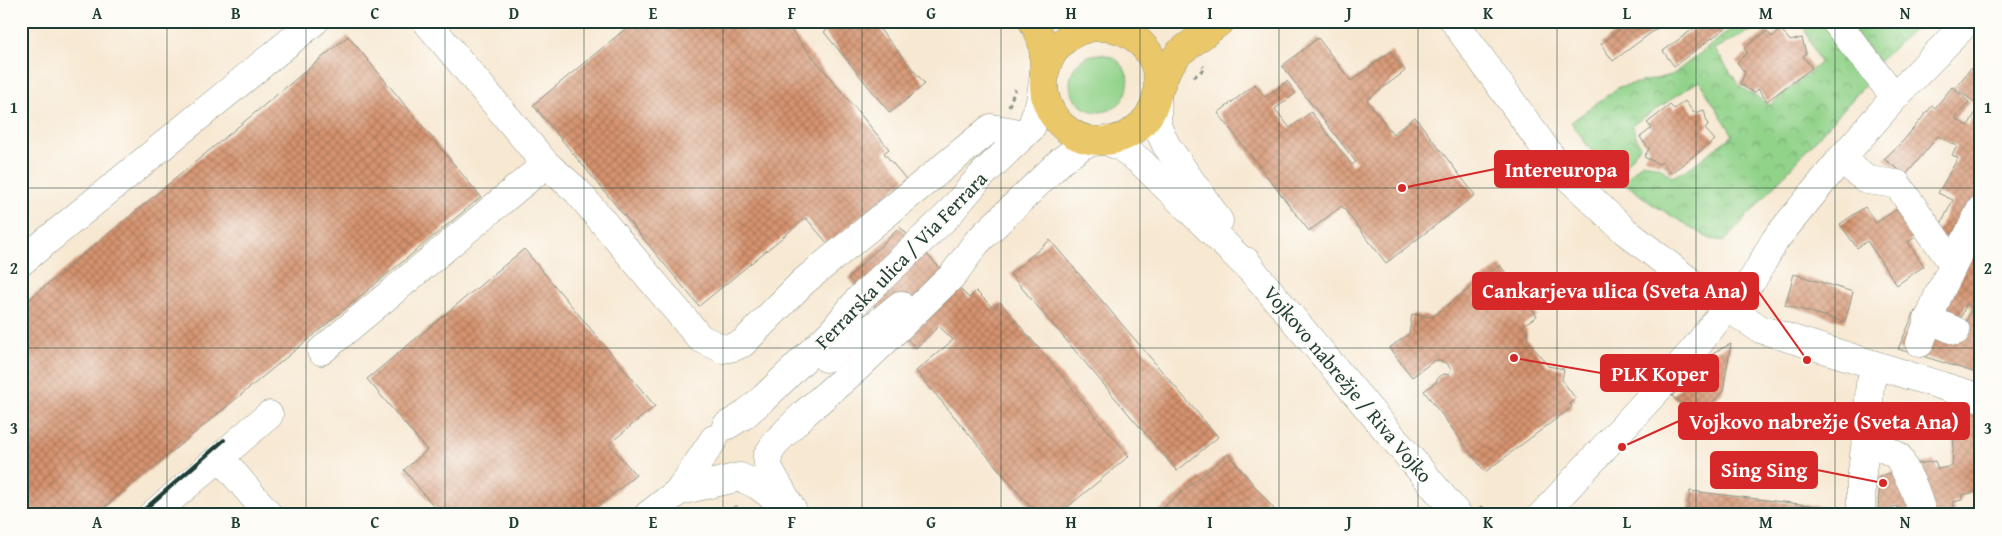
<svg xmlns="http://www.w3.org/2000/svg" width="2002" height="536" font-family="'Gentium Book Plus',serif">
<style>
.grass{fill:#92d38a;stroke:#58885f}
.park{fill:url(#park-crowns);stroke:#58885f}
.building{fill:url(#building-cross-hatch)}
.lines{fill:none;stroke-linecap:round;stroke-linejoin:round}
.minor-casing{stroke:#8b9283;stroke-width:29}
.major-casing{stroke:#8b9283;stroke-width:29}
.path{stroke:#8b9283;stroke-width:3;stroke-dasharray:4 4;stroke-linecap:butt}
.minor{stroke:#fff;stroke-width:28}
.major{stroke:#eac769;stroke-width:28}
.rail{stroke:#1f3d34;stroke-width:4}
.grid{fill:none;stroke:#1f3d34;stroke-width:1;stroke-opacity:0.55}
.labels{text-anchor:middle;stroke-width:4;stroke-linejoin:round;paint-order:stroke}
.street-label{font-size:20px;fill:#1f3d34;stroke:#fdfcf7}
.leader{fill:none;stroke:#d62828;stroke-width:2}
.callout-dot{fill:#d62828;stroke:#fdfcf7;stroke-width:2}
.callout{fill:#d62828;stroke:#d62828;stroke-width:2}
.callout-label{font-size:21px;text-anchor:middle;font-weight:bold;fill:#fff}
.neatline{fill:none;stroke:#1f3d34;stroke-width:2}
.grid-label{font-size:16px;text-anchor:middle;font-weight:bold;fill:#1f3d34}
</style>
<defs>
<pattern id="park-crowns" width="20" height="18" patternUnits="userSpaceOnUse" patternTransform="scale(1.25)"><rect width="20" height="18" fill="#92d38a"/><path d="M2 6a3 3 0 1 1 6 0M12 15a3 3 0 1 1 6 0" fill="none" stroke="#77ac72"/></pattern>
<pattern id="building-cross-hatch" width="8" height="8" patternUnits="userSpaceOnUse" patternTransform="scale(1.25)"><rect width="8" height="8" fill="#d6936f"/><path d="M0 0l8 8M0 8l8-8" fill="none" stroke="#ad795c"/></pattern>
</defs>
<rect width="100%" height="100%" fill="#fdfcf7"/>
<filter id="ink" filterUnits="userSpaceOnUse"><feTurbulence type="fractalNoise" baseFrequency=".02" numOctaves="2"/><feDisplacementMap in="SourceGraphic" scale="10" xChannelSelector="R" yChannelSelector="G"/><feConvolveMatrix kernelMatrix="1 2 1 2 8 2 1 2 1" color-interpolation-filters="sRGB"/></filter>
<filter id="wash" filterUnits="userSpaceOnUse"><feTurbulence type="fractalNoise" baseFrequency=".0096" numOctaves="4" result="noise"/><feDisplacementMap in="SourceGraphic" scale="20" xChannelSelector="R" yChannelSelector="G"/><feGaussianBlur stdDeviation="1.12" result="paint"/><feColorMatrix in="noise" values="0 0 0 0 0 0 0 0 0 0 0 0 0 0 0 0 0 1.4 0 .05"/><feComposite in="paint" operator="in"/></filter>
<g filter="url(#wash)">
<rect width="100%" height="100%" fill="#f7e8d2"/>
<circle class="grass" cx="1099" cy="83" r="29"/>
<g class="park">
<polygon points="1742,21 1770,21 1715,49 1740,87 1770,105 1820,63 1801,21 1823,21 1866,84 1725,241 1710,239 1652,204 1623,182 1643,162 1661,168 1672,177 1688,169 1733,135 1699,81 1632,125 1640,147 1617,175 1589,148 1571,122 1619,87 1672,75"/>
<polygon points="1846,21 1922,21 1879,62"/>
</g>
<g id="blocks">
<g class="building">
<polygon points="635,21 783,21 889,149 884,153 906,179 828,244 806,218 699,306 533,105"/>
<polygon points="837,21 873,21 925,84 890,113 824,32"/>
<polygon points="1631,21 1667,21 1613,61 1601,44"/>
<polygon points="1704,21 1735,21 1674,66 1663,51"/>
<polygon points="1864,21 1874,21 1868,26"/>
<polygon points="1781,29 1790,41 1802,38 1806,54 1803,56 1812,68 1767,101 1758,89 1754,93 1740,84 1745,73 1737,62 1748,53 1744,48 1767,31 1772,37"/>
<polygon points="348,36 481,197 95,515 21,515 21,306"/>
<polygon points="1318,38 1351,81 1391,51 1405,71 1367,100 1393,134 1415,117 1475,195 1386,263 1342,206 1309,231 1218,113 1255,84 1265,97 1287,81 1296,93 1275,109 1290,128 1311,112 1352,165 1356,162 1282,66"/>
<polygon points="1981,56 1981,107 1955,88"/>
<polygon points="1952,87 1969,102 1955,118 1968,126 1977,110 1981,112 1981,200 1959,244 1936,234 1953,200 1938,193 1958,158 1952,155 1957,146 1938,136 1906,175 1884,159 1903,141 1932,106 1935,108"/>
<polygon points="1685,101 1694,113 1704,110 1708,126 1705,129 1715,140 1671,173 1662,162 1659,164 1644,157 1649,149 1640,137 1652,128 1647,123 1670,105 1674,109"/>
<polygon points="1903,205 1921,233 1908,242 1924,266 1897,285 1867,241 1857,248 1840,224 1865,207 1876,223"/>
<polygon points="1981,216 1981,371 1980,374 1919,355 1926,334 1966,322 1972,307 1966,304 1961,318 1938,309"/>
<polygon points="900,227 969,298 976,291 993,308 1000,302 1129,456 1058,515 1037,515 916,371 953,340 939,326 916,348 848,278"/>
<polygon points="1050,240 1218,437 1177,471 1010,274"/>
<polygon points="524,249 655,406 609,444 636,475 588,515 441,515 404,470 427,450 367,379"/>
<polygon points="1500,265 1537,316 1523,325 1527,330 1527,339 1548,366 1564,369 1562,380 1576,399 1570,403 1572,407 1485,472 1424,391 1436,382 1439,376 1445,374 1449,375 1451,370 1447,363 1435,360 1412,377 1389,348 1409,334 1412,314 1432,317"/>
<polygon points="1794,274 1853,292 1845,322 1785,305"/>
<polygon points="1915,311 1927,317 1911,353 1898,349"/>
<polygon points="1731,344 1723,391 1697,418 1672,396 1714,352"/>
<polygon points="1956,408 1981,415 1981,491 1962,495 1962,500 1953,502 1955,515 1926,515 1911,465 1935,461 1938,469 1952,466"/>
<polygon points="1228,454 1279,515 1154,515"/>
<polygon points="1903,470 1918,515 1900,515 1897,506 1878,511 1880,476"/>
<polygon points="1690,491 1842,509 1842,515 1687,515"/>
<polygon points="736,505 744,515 725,515"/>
</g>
</g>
</g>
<g filter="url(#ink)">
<use href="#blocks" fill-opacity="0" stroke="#8b9283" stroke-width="1"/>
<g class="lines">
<g class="minor-casing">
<g id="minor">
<polyline points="426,21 546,164"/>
<polyline points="1454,21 1549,154 1567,176 1625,231 1697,287 1760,329 1981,398"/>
<polyline points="1835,21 1895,97"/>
<polyline points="1157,95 1157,126 1166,145 1219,221"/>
<polyline points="1841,159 1867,180 1897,184 1953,264"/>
<polyline points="1246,261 1257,276 1458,515"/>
<polyline points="21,262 315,21"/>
<polyline points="1928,319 1956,331"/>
<polyline points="1920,343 1938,296 1981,209"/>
<polyline points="321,351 546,164 577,191 700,338 723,349 734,347 743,343 803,282 991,128 1025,134"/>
<polyline points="826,358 850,337 873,327 900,305"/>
<polyline points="1875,366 1870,385 1866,439 1898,456 1914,488 1923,515"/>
<polyline points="726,426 743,416 764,398 832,332 859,299 947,216 980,177 1031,128 1040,102 1044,74"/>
<polyline points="714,439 679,491 740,477 757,485 793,511 769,469 767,456 776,442 805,413 860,365 953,275 977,242 1061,161 1084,144 1104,140 1121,147 1141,162 1257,276"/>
<polyline points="220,457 269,415"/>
<polyline points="152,515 220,457 269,515"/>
<polyline points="648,515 679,491"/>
<polyline points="1542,515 1693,351 1727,307 1753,279 1775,240 1841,159 1895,97 1968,21"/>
<polyline points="1861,515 1861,481 1866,439"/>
</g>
</g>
<g class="major-casing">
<g id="major">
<path d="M1032,21C1044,38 1044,54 1044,74"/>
<circle cx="1101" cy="84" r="57"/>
<polyline points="1157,94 1168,67 1179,53 1221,21"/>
</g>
</g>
<g class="path">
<polyline points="1194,77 1205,68 1203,66"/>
<polyline points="1009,106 1015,89"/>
<polyline points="1480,507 1494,512 1496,515"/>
</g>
<use href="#minor" class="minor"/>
<use href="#major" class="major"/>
<polyline class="rail" points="138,515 224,440"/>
</g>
</g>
<path class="grid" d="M167,21V515M306,21V515M445,21V515M584,21V515M723,21V515M862,21V515M1001,21V515M1140,21V515M1279,21V515M1418,21V515M1557,21V515M1696,21V515M1835,21V515M21,188H1981M21,348H1981"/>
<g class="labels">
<g class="street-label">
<text transform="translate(901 260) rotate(-46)" y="7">Ferrarska ulica / Via Ferrara</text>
<text transform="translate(1348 384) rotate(50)" y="7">Vojkovo nabrežje / Riva Vojko</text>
</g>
</g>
<path class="leader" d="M1402 188L1495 169M1807 360L1758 291M1514 358L1601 373M1622 447L1679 421M1883 483L1817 470"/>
<g class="callout-dot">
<circle cx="1402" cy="188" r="5"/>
<circle cx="1807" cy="360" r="5"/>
<circle cx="1514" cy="358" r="5"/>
<circle cx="1622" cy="447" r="5"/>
<circle cx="1883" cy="483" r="5"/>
</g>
<g class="callout">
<rect x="1495" y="151" width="133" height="36" rx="5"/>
<rect x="1473" y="273" width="285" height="36" rx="5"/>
<rect x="1601" y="355" width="117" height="36" rx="5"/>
<rect x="1679" y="403" width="290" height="36" rx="5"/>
<rect x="1711" y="452" width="106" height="36" rx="5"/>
</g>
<g class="callout-label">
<text x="1561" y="177">Intereuropa</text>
<text x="1615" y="298">Cankarjeva ulica (Sveta Ana)</text>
<text x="1660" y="381">PLK Koper</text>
<text x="1824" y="429">Vojkovo nabrežje (Sveta Ana)</text>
<text x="1764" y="477">Sing Sing</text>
</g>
<rect width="2002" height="536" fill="none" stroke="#fdfcf7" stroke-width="55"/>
<rect x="28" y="28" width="1946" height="480" class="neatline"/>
<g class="grid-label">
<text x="97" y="19">A</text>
<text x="236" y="19">B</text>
<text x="375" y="19">C</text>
<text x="514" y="19">D</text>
<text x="653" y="19">E</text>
<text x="792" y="19">F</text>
<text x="931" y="19">G</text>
<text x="1071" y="19">H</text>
<text x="1210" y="19">I</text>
<text x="1349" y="19">J</text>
<text x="1488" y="19">K</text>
<text x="1627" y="19">L</text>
<text x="1766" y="19">M</text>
<text x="1905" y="19">N</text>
<text x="14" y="113">1</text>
<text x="1988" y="113">1</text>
<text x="14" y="274">2</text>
<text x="1988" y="274">2</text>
<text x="14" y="434">3</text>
<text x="1988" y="434">3</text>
<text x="97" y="528">A</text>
<text x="236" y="528">B</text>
<text x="375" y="528">C</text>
<text x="514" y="528">D</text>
<text x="653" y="528">E</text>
<text x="792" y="528">F</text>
<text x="931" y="528">G</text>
<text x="1071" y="528">H</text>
<text x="1210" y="528">I</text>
<text x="1349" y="528">J</text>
<text x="1488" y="528">K</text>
<text x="1627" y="528">L</text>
<text x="1766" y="528">M</text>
<text x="1905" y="528">N</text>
</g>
</svg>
